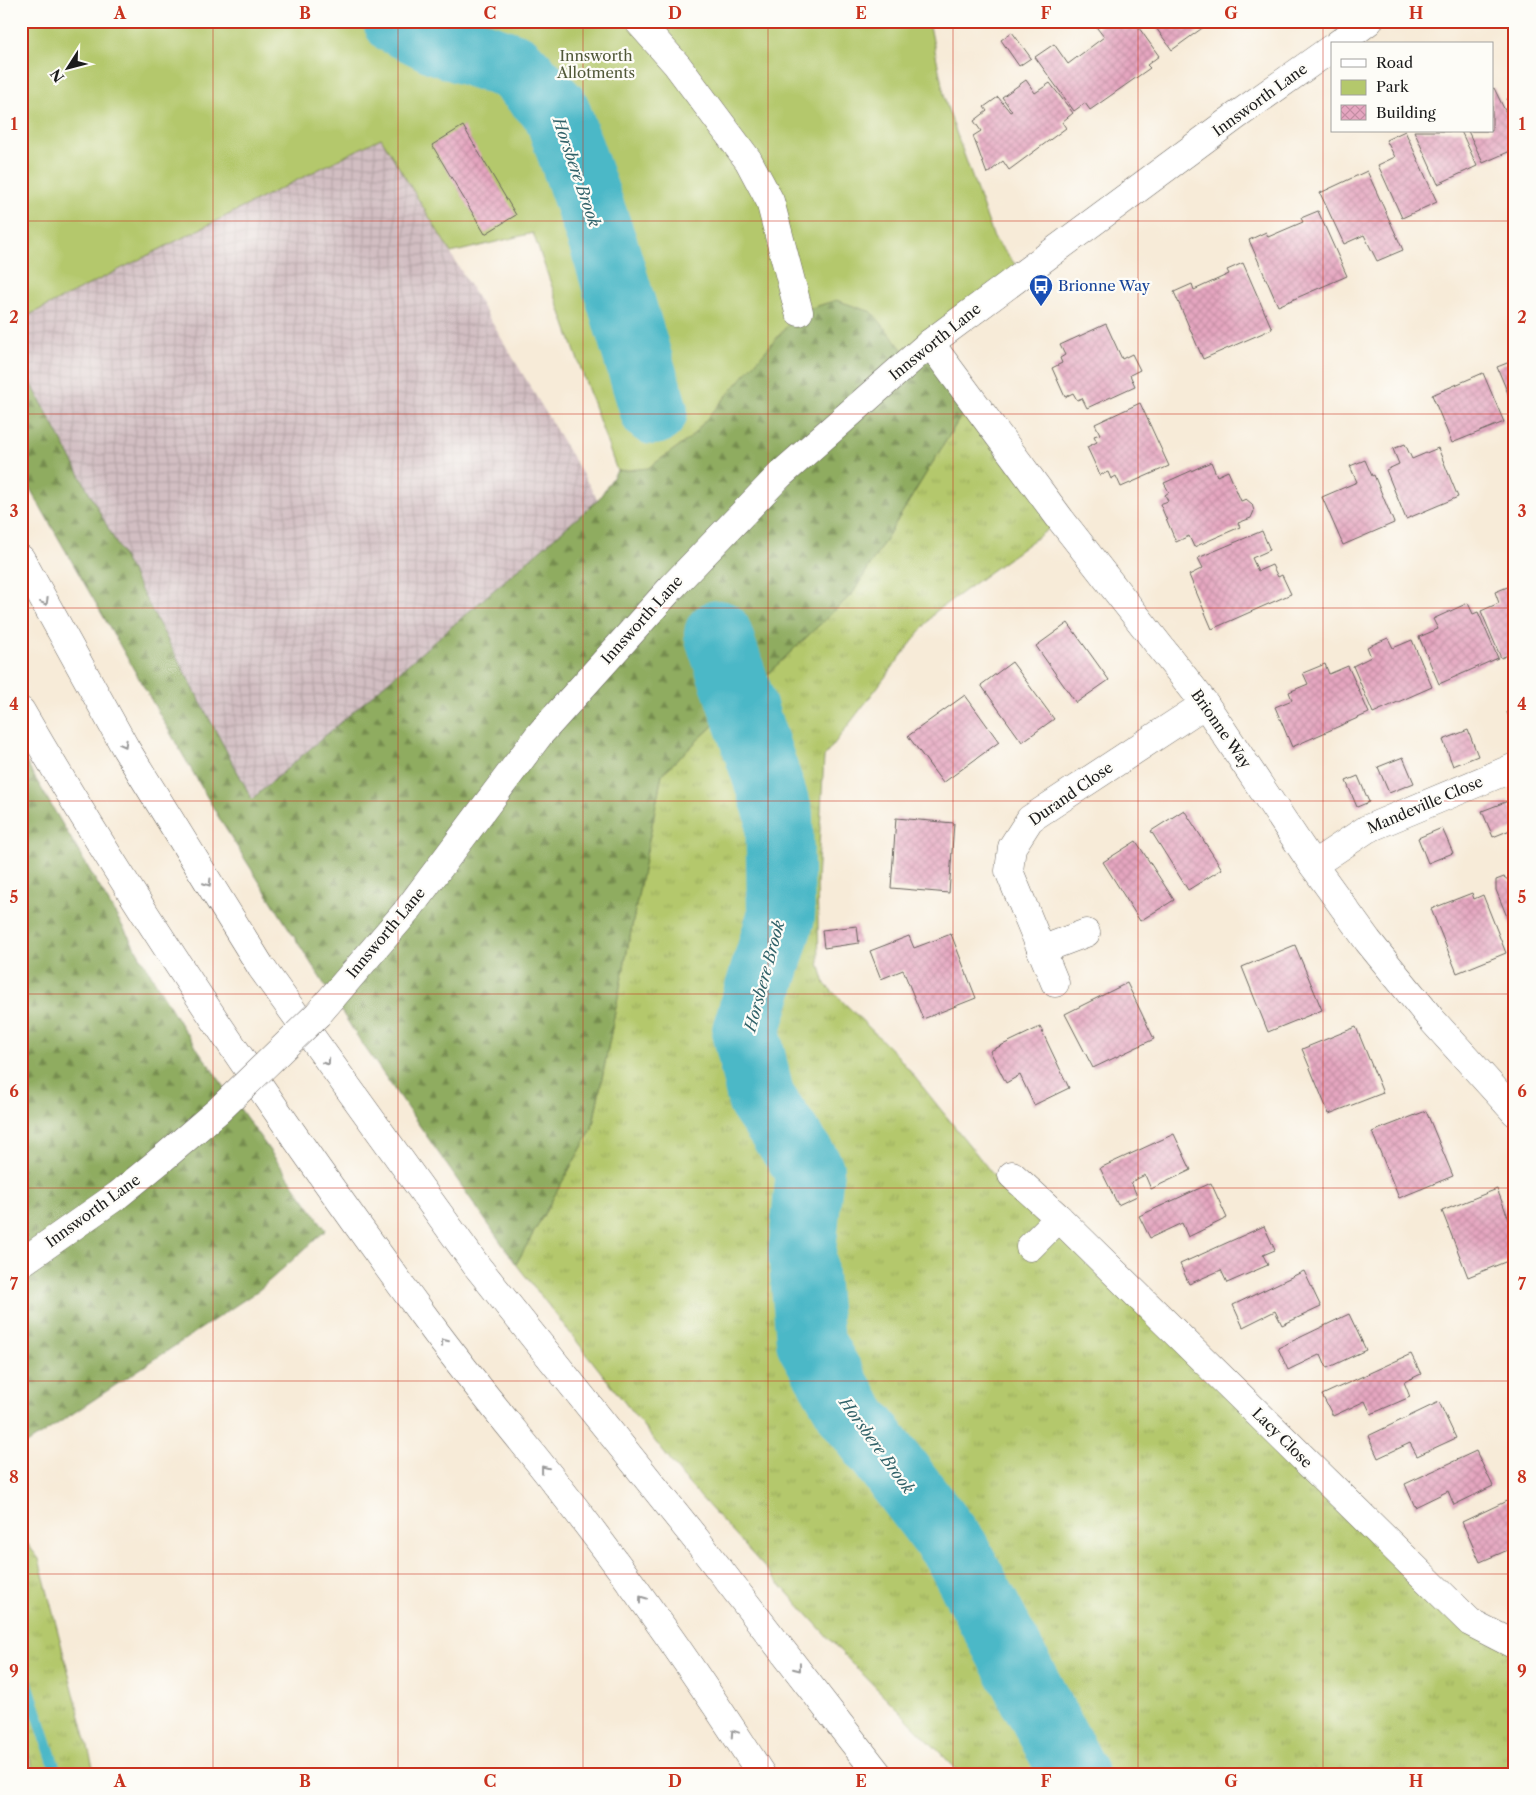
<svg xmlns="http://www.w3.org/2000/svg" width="1536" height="1795" font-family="'Libre Caslon Text',serif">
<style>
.built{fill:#f7d0ca}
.industrial{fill:url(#industrial-grid)}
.grass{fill:url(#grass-tufts);stroke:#687244}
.forest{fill:url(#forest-firs);stroke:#56643e}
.green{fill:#b4c86c;stroke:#687244}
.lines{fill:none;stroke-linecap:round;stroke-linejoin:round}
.stream{stroke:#4bb8c7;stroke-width:11}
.river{stroke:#4bb8c7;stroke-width:68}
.building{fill:url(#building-cross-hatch)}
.minor-casing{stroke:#69645e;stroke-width:29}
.highway-casing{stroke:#69645e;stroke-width:29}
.minor{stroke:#fff;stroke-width:28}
.highway{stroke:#fff;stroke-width:28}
.minor-bridge-casing{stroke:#69645e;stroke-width:29;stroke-linecap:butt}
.minor-bridge{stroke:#fff;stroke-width:28}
.oneway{stroke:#999}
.grid{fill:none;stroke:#c8321e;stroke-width:1;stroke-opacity:0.55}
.labels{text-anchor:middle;stroke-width:4.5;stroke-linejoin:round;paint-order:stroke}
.park-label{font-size:15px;fill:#515838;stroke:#fdfcf7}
.street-label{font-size:15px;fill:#1c1c1c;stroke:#fdfcf7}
.transit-label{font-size:15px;fill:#164399;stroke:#fdfcf7;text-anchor:start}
.water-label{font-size:16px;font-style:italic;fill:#316269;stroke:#fdfcf7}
.neatline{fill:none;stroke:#c8321e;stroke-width:2}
.grid-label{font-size:16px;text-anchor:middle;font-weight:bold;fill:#c8321e}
</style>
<defs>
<pattern id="industrial-grid" width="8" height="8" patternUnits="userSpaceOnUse" patternTransform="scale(1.25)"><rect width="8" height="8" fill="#d2bec2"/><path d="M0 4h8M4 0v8" fill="none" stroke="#b4a3a6"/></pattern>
<pattern id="grass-tufts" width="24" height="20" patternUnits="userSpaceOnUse" patternTransform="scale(1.25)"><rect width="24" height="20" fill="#b4c86c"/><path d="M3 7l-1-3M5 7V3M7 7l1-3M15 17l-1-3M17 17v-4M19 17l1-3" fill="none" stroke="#9aab5d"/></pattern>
<pattern id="forest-firs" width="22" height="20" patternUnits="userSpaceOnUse" patternTransform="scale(1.25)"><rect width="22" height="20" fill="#8fac60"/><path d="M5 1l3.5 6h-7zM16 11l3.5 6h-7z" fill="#748b4e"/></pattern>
<pattern id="building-cross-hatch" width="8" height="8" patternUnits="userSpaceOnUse" patternTransform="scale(1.25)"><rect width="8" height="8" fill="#e5a6c0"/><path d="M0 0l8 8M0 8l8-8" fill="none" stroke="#c48ea4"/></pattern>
</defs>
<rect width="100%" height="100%" fill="#fdfcf7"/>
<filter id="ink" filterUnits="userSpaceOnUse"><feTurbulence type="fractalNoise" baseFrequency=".02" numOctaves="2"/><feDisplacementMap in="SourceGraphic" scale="10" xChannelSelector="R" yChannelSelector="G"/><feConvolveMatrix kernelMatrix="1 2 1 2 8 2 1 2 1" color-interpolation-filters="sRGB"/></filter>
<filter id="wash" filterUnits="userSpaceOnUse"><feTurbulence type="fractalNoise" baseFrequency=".0096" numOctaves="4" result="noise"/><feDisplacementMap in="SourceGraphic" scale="20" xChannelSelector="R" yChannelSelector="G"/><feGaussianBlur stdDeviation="1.12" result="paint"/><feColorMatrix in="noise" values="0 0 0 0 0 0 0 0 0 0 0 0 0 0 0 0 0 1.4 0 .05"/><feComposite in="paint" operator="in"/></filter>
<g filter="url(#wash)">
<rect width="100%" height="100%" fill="#f7ebd8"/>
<polygon class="built" points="21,1731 35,1774 21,1774"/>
<polygon class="industrial" points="381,137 598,500 252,799 21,364 21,319"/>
<g class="grass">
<polygon points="972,398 1061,520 935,612 824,757 817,882 819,963 825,984 897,1055 995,1177 1012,1175 1470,1622 1515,1645 1515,1774 961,1774 844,1655 687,1482 516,1264 592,1129 662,774 853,593"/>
<polygon points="21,1535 39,1559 95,1774 35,1774 21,1731"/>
</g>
<g class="forest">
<polygon points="836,300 872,312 911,359 930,343 972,398 853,593 662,774 592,1129 516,1264 359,1039 222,823 21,473 21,364 252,799 598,500 617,471 648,468 690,438 799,312"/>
<polygon points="21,754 182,1027 326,1230 259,1290 21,1448"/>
</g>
<polygon class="green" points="21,21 929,21 946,104 994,238 1023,274 911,360 872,312 836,300 799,312 690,438 648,468 617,471 533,233 451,253 381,138 21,319"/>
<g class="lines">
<polyline class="stream" points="21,1663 57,1774"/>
<g class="river">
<polyline points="397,21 438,41 514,67 556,110 605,249 654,411"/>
<polyline points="718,634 779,814 781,917 746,1031 761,1099 810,1170 802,1252 810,1342 851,1413 955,1549 1074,1774"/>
</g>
</g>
<g id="blocks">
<g class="building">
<polygon points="1106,21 1134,21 1159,56 1147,65 1150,68 1090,110 1085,103 1074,111 1035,57 1054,44 1068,64 1104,37 1097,28"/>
<polygon points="1151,21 1212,21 1172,50"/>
<polygon points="1012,32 1031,58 1019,66 1001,40"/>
<polygon points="1026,80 1035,93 1050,83 1073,113 1062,122 1066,128 1009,170 1003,161 987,174 973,136 981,131 974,121 987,111 984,107 998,97 1010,112 1012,111 1002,97"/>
<polygon points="1494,88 1515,131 1515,149 1483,163 1468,131 1492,131 1492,89"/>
<polygon points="1515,95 1515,117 1507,99"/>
<polygon points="463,126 516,215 485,234 432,145"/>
<polygon points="1405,131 1437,202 1402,218 1378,165 1395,157 1386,140"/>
<polygon points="1414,131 1461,131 1477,166 1438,184"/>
<polygon points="1367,171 1403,250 1377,261 1364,235 1344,244 1320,193"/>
<polygon points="1318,211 1347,276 1278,306 1249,240 1266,232 1268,237 1303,222 1301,218"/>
<polygon points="1243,263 1272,329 1203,359 1174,292 1192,284 1194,290 1229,274 1227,270"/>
<polygon points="1106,324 1122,359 1132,354 1140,370 1130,375 1135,386 1087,408 1082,398 1077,400 1073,393 1065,397 1052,368 1062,363 1060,358 1065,355 1060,345"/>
<polygon points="1515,360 1515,410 1497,367"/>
<polygon points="1483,373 1504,422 1452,443 1432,395"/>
<polygon points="1140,403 1169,466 1121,487 1116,476 1111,479 1108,472 1100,475 1087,447 1097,442 1094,436 1100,434 1095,424"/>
<polygon points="1405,444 1412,459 1438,448 1458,497 1406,519 1386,470 1399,464 1393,449"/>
<polygon points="1365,460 1372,476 1374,475 1394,523 1343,545 1322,497 1357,482 1350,466"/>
<polygon points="1211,462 1217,476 1228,471 1241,501 1246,499 1252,504 1254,511 1251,518 1238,523 1240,527 1194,547 1189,536 1176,542 1160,504 1168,501 1165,495 1169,492 1164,483"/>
<polygon points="1262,531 1270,550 1252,558 1258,571 1272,565 1278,577 1282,575 1291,594 1212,629 1189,575 1203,568 1198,558"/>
<polygon points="1515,584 1515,652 1501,658 1481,611 1499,603 1495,592"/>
<polygon points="1468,603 1473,614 1478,612 1498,658 1439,684 1419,637 1438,629 1433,619"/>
<polygon points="1068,623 1109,680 1076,703 1036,646"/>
<polygon points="1388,638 1393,648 1412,640 1432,687 1373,713 1353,666 1371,657 1367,647"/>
<polygon points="1012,662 1054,719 1022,742 981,685"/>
<polygon points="1325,664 1329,674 1348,666 1369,713 1292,747 1275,707 1292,700 1289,692 1308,684 1303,673"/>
<polygon points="965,695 999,742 943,783 908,736"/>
<polygon points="1515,709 1515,732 1507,712"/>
<polygon points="1468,730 1478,756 1453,766 1443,740"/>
<polygon points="1403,757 1414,783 1389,793 1378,767"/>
<polygon points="1358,776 1369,802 1357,807 1346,781"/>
<polygon points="1508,801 1515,819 1515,828 1493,837 1482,811"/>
<polygon points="1184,810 1222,869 1188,890 1151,831"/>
<polygon points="896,818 954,823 949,893 891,888"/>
<polygon points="1442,828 1453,853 1428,863 1418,838"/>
<polygon points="1136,841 1174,900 1140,921 1103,862"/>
<polygon points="1504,877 1512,883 1515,890 1515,936 1496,890 1496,880"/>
<polygon points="1472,893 1474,899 1483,895 1506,953 1457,973 1431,909"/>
<polygon points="857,926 859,943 824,948 822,930"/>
<polygon points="951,934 976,998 923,1019 903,970 881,979 870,951 909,936 914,948"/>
<polygon points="1295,945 1322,1010 1268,1032 1242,967"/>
<polygon points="1127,983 1154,1039 1093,1068 1065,1014"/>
<polygon points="1040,1027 1069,1088 1034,1105 1020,1075 1006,1083 990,1051"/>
<polygon points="1356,1027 1383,1093 1329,1114 1302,1049"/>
<polygon points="1426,1111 1453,1176 1399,1198 1372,1132"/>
<polygon points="1174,1134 1191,1170 1151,1189 1145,1175 1131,1182 1137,1196 1118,1205 1100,1168"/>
<polygon points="1211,1183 1227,1218 1188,1237 1182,1223 1150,1238 1139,1216"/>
<polygon points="1497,1189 1515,1235 1515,1258 1468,1277 1442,1211"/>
<polygon points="1264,1226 1275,1250 1263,1255 1268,1265 1227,1283 1221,1270 1189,1284 1180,1264"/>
<polygon points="1304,1271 1321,1307 1282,1325 1275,1311 1243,1327 1233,1305"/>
<polygon points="1349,1314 1366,1350 1327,1368 1321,1354 1288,1370 1278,1348"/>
<polygon points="1411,1354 1421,1374 1404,1382 1410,1397 1371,1414 1365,1401 1333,1416 1322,1395"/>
<polygon points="1439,1402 1456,1438 1417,1456 1410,1443 1378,1458 1368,1436"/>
<polygon points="1476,1451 1493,1486 1454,1505 1448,1491 1415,1507 1405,1484"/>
<polygon points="1515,1497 1515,1547 1480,1562 1462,1522"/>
</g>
</g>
</g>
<g filter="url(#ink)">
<use href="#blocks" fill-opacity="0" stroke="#69645e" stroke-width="1"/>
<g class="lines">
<g class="minor-casing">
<g id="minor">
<polyline points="638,21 677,65 748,160 770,201 799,312"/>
<polyline points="1338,44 1369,21"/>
<polyline points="930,343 1061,520 1205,704 1313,865 1368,941 1432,1020 1515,1112"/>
<polyline points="1313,865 1367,829 1515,767"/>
<polyline points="406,912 539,735 672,587 780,475 930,343 1236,116 1332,48"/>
<polyline points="1041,950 1086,933"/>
<polyline points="1055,983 1009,871 1012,847 1030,819 1205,704"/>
<polyline points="1012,1175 1059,1218 1470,1622 1515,1645"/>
<polyline points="1030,1247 1059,1218"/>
<polyline points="21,1263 118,1195 162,1159"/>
</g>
</g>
<g class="highway-casing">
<g id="highway">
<polyline points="21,559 126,749 261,967 476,1265 699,1543 878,1774"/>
<path d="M21,711C144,923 283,1126 429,1323C475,1386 527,1445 574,1507C640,1593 702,1682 761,1774"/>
</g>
</g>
<use href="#minor" class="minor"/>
<use href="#highway" class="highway"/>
<g class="minor-bridge-casing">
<polyline id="minor-bridge" points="162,1159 219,1110 318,1014 406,912"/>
</g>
<use href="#minor-bridge" class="minor-bridge"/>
</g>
<defs><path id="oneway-chevron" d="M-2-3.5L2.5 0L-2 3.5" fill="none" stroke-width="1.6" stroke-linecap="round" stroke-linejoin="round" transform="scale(1.25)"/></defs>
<g class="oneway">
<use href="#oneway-chevron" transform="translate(45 602) rotate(61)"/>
<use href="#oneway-chevron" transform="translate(124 744) rotate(61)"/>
<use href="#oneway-chevron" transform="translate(208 883) rotate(58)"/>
<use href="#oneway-chevron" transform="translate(327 1062) rotate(55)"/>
<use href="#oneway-chevron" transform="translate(444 1342) rotate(-128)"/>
<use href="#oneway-chevron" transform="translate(544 1469) rotate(-128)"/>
<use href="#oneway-chevron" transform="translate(642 1599) rotate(-126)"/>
<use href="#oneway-chevron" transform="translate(798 1668) rotate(52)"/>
<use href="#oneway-chevron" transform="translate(734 1733) rotate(-124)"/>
</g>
</g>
<path class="grid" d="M213,21V1774M398,21V1774M583,21V1774M768,21V1774M953,21V1774M1138,21V1774M1323,21V1774M21,221H1515M21,414H1515M21,608H1515M21,801H1515M21,994H1515M21,1188H1515M21,1381H1515M21,1574H1515"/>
<defs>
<g id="bus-pin" transform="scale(1.25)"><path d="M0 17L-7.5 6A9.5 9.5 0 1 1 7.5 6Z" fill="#1a4fb4" stroke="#fdfcf7"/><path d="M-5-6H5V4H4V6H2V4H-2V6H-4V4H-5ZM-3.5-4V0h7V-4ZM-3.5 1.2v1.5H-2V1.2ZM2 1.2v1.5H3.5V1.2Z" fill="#fff"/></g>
</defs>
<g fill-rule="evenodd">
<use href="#bus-pin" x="1041" y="286"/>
</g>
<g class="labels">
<g class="park-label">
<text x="596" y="61">Innsworth<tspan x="596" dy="17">Allotments</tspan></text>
</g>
<g class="street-label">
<text transform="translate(1260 100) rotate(-36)" y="5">Innsworth Lane</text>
<text transform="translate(935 342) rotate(-39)" y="5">Innsworth Lane</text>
<text transform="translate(642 620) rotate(-48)" y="5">Innsworth Lane</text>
<text transform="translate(1221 729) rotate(55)" y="5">Brionne Way</text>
<text transform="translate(1071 794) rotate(-35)" y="5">Durand Close</text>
<text transform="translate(1425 805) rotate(-23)" y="5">Mandeville Close</text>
<text transform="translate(386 933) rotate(-50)" y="5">Innsworth Lane</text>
<text transform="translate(93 1211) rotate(-36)" y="5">Innsworth Lane</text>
<text transform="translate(1282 1438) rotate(45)" y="5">Lacy Close</text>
</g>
<g class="transit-label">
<text x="1058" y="291">Brionne Way</text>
</g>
<g class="water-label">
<text transform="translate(577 172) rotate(71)" y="6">Horsbere Brook</text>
<text transform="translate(764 976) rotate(-75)" y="6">Horsbere Brook</text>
<text transform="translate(877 1445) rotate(54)" y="6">Horsbere Brook</text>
</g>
</g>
<rect width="1536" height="1795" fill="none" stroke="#fdfcf7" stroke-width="55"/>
<rect x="1331" y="42" width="162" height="90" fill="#fdfcf7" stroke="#a3a29f"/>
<rect x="1341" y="59" width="25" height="8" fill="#ffffff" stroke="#a3a29f"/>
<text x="1376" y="68" font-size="15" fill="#1c1c1c">Road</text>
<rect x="1341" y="80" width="25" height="15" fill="#b4c86c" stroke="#a3a29f"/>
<text x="1376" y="92" font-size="15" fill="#1c1c1c">Park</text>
<rect x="1341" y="105" width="25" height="15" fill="url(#building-cross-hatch)" stroke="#a3a29f"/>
<text x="1376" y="118" font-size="15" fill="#1c1c1c">Building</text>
<g transform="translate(68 68) rotate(234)" stroke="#fdfcf7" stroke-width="4" paint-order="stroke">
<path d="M0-4L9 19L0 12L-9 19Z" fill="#1c1c1c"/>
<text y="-8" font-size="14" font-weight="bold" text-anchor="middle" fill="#1c1c1c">N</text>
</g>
<rect x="28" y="28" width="1480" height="1740" class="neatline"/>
<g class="grid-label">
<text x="120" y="19">A</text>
<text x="305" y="19">B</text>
<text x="490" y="19">C</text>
<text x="675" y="19">D</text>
<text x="861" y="19">E</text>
<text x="1046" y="19">F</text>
<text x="1231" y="19">G</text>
<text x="1416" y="19">H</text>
<text x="14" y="130">1</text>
<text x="1522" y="130">1</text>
<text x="14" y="323">2</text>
<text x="1522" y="323">2</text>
<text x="14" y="517">3</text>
<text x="1522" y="517">3</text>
<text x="14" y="710">4</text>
<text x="1522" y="710">4</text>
<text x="14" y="903">5</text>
<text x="1522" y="903">5</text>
<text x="14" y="1097">6</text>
<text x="1522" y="1097">6</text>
<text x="14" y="1290">7</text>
<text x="1522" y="1290">7</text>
<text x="14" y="1483">8</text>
<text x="1522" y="1483">8</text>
<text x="14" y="1677">9</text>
<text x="1522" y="1677">9</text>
<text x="120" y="1787">A</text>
<text x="305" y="1787">B</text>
<text x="490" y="1787">C</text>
<text x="675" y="1787">D</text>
<text x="861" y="1787">E</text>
<text x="1046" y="1787">F</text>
<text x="1231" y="1787">G</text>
<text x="1416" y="1787">H</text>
</g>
</svg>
